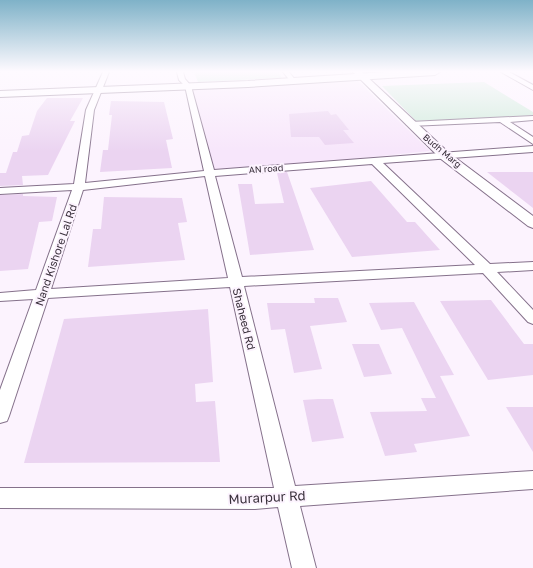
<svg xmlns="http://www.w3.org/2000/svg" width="533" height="568" font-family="'Golos Text',sans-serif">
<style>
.built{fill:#f7e6fb}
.green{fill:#cfebdb}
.building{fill:#ebd4f1}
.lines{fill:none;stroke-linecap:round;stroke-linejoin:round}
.minor-casing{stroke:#85718b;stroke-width:2}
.tertiary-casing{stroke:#85718b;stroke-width:2}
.trunk-casing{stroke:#85718b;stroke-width:2}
.minor{fill:#fff;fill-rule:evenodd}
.tertiary{fill:#fff;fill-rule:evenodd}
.trunk{fill:#fff;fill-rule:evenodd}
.labels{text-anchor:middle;stroke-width:4;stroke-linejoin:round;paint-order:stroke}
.far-street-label{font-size:9px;fill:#382f3a;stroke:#fcf3fe}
.street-label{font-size:11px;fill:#382f3a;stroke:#fcf3fe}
.near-street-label{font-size:13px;fill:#382f3a;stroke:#fcf3fe}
</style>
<rect width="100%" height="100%" fill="#fcf3fe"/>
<polygon class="built" points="357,80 430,151 216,173 209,170 188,89"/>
<g class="green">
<polygon points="194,72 278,72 282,78 198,82"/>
<polygon points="484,82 533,112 533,116 416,121 382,86"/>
</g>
<g class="building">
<polygon points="47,98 83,98 70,121 75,121 48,175 22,176 23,185 0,186 0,173 6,173 13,152 17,152 22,136 29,135 37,111"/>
<polygon points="111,101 164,102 173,139 166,140 172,168 100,172 103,150 108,150 112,115 109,115"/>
<polygon points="328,111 331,115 336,114 349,130 343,130 354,143 325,145 319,137 291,137 289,114"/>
<polygon points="287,172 314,250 250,255 238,184 252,184 255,204 284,203 277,173"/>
<polygon points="487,172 533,172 533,208 519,197"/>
<polygon points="371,181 407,222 415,222 440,250 352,257 310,188"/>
<polygon points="23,194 23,196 57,197 52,221 39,222 28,269 0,271 0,195"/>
<polygon points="104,197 182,198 187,222 178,223 185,260 88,267 93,229 101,229"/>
<polygon points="314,298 338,298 347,322 310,326 322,369 294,373 285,329 271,330 267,303 315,303"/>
<polygon points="491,300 524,344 533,344 533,375 488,380 440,301"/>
<polygon points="414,302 454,375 440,376 470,436 414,444 417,452 385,456 370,412 427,411 421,398 436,398 402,328 381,330 369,303"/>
<polygon points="208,309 213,382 195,384 196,402 215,401 220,462 24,463 64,319"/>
<polygon points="352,344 379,344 392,374 364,377"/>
<polygon points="318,399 333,399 344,438 312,442 303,400"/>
<polygon points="506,407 533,407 533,452"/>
</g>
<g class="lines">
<g class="minor-casing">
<g id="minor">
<path d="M103,72H109L94,110L85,183L204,171L185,86L179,80L177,72H183L185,79L191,86L214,170L533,146V152L383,163L490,264L533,262V270L497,272L533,310V324L528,322L483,273L244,286L295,486L533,471V489L300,506L316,568H292L278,507L255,509L0,508V488H274L230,287L48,298L9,416L7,421L0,423V390L33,299L0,301V293L36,290L72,190L0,194V188L74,184L86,110ZM372,164L475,265L242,277L215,176ZM205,176L228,278L51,289L83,190Z"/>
<polygon points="283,72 289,72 296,81 295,82 291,82"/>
<polygon points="501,72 509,72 533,85 533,90"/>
<polygon points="533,116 533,120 510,122 533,137 533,144 500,122 410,126 406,124 410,122"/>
</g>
</g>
<g class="tertiary-casing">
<polygon id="tertiary" points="353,72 362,72 449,153 533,216 533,228 528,226 441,159"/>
</g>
<g class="trunk-casing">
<polygon id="trunk" points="386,72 440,72 435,75 248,87 0,97 0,91 248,81"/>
</g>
<use href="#minor" class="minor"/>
<use href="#tertiary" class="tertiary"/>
<use href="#trunk" class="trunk"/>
</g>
<linearGradient id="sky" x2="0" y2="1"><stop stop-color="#7fb2c8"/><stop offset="0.47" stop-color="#fefaff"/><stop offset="1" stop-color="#fefaff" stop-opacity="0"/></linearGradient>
<rect width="533" height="152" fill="url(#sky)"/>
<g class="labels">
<g class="far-street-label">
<text transform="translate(442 151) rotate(40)" y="3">Budh Marg</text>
<text transform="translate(266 169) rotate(-4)" y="3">AN road</text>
</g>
<g class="street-label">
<text transform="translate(56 255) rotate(-71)" y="4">Nand Kishore Lal Rd</text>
<text transform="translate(244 319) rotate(76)" y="4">Shaheed Rd</text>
</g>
<g class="near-street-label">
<text transform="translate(267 497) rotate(-3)" y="5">Murarpur Rd</text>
</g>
</g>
</svg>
